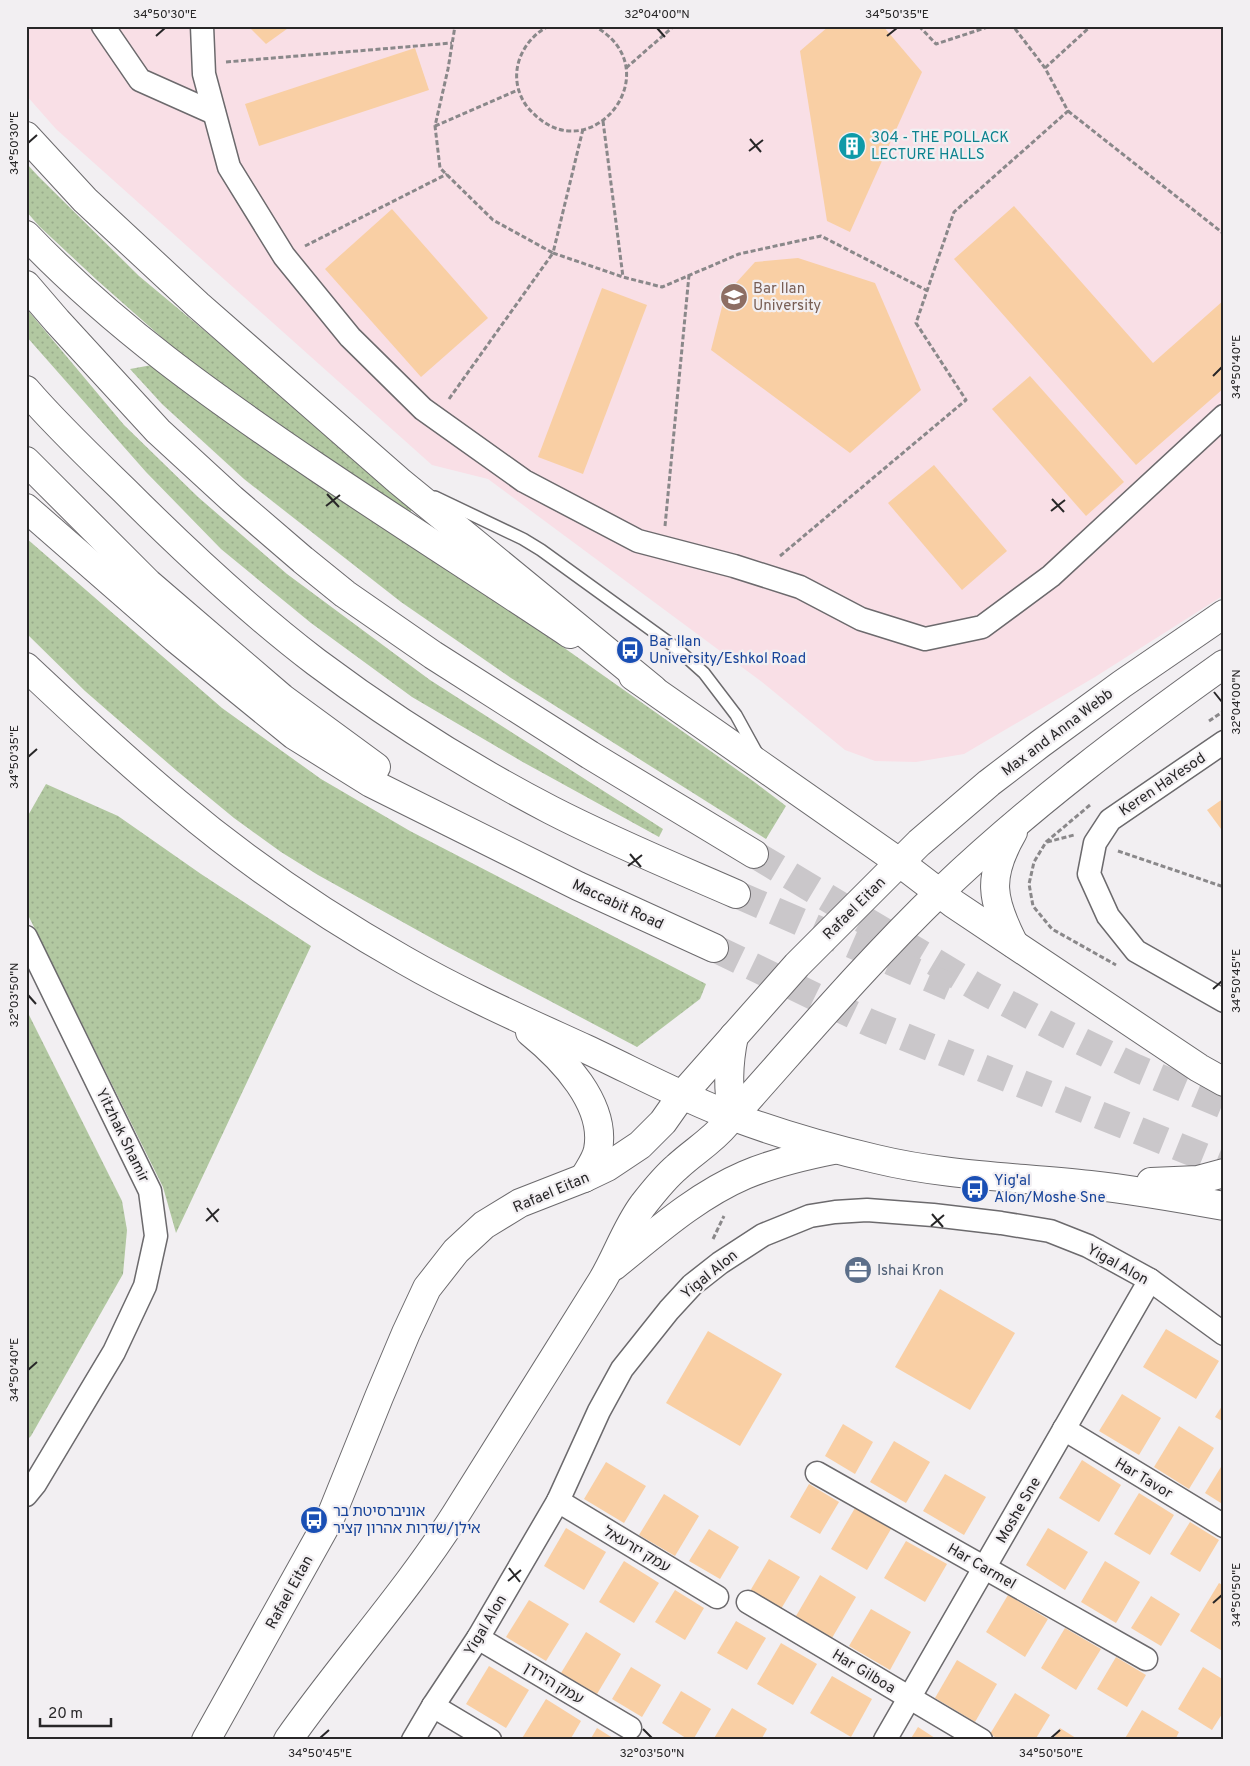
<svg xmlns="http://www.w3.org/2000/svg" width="1250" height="1766" font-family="Overpass,'Noto Sans Hebrew',sans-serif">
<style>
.education{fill:#f9dfe6}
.grass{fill:url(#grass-dots)}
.building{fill:#f9cfa4}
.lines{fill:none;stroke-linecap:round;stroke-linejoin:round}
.highway-tunnel{stroke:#cac7ca;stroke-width:28;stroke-dasharray:28 14;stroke-linecap:butt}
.lane-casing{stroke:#6c6a6d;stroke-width:14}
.street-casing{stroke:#6c6a6d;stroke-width:25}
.secondary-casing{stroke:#6c6a6d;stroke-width:30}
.highway-casing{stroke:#6c6a6d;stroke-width:30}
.path{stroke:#8a888a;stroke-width:3;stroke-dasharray:5 2.5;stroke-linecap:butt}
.lane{stroke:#fff;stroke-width:11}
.street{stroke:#fff;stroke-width:22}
.secondary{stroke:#fff;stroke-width:28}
.highway{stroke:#fff;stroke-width:28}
.ticks{fill:none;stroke:#282728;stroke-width:2}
.labels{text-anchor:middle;stroke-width:4.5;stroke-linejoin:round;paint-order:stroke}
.culture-label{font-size:15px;fill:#0d838f;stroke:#f2eff2;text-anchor:start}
.education-label{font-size:15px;fill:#785e54;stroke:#f2eff2;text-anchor:start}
.transit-label{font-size:15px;fill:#164399;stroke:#f2eff2;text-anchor:start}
.street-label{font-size:15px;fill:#282728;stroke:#f2eff2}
.service-label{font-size:15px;fill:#4e5e75;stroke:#f2eff2;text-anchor:start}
.neatline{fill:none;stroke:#282728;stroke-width:2}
.ticks-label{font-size:12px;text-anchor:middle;fill:#282728}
</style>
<defs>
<pattern id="grass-dots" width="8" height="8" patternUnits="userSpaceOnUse" patternTransform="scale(1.25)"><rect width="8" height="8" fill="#b2c8a1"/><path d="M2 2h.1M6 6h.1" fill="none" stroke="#99ac8b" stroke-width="1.8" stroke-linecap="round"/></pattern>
</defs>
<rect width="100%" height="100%" fill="#f2eff2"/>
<polygon class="education" points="26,26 1224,26 1224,595 1095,677 964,754 916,762 875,761 845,750 762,682 488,479 432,465 56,129 26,95"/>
<g class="grass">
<polygon points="26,163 38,176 139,276 414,505 409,515 276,424 185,358 98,281 39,226 26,211"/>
<polygon points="26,308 124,425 198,497 287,574 430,680 663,829 659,837 521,761 412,697 311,623 221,549 146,472 26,336"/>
<polygon points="152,365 553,640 753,781 786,806 766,839 511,678 401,602 244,479 162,404 130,369"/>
<polygon points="26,538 222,708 321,779 410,831 706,984 700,999 637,1047 444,945 318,875 281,852 234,818 177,771 85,691 26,633"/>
<polygon points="46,784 118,816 201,874 311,946 176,1233 163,1187 26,911 26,819"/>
<polygon points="26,1009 122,1201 127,1230 123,1274 31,1436 26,1441"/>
</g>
<g class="building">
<polygon points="248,26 291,26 266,44"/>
<polygon points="829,26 883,26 922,72 850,232 827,221 800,51"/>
<polygon points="415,48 429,90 259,146 245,104"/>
<polygon points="1014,206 1153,363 1224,300 1224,388 1136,465 954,259"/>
<polygon points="392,209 488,318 421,377 325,269"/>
<polygon points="798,258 875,283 921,390 850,453 711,350 725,295 755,262"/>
<polygon points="602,288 647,305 583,474 538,457"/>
<polygon points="1030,376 1124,482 1086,516 992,409"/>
<polygon points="934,465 1007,551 962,590 888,503"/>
<polygon points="1224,798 1224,833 1207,810"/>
<polygon points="940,1289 1015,1333 970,1410 895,1367"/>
<polygon points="1166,1329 1219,1361 1196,1399 1143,1367"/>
<polygon points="708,1331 782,1374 740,1446 666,1403"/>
<polygon points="1122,1394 1161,1418 1139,1455 1099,1431"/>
<polygon points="1224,1403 1224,1422 1215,1417"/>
<polygon points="843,1424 873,1442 855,1474 825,1456"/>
<polygon points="1179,1426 1214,1448 1189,1489 1154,1467"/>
<polygon points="894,1441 930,1462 906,1503 870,1482"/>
<polygon points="1082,1460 1121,1485 1099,1522 1059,1498"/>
<polygon points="606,1462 646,1486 624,1523 584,1499"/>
<polygon points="1224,1462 1224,1505 1205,1493"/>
<polygon points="945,1474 986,1497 964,1535 923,1511"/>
<polygon points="809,1484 839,1502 820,1534 790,1517"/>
<polygon points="1139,1493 1174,1515 1150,1555 1114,1534"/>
<polygon points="664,1494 699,1516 675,1556 639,1535"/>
<polygon points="855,1508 891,1529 867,1570 831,1549"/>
<polygon points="1190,1522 1219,1540 1200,1572 1170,1554"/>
<polygon points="566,1528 606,1552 584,1590 544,1566"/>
<polygon points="1048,1528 1088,1552 1065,1590 1026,1565"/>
<polygon points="709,1529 739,1547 720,1579 689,1561"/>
<polygon points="906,1541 947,1564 925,1602 884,1578"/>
<polygon points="769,1559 800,1577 781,1609 750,1591"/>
<polygon points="624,1561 659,1583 634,1623 599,1602"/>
<polygon points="1105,1561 1140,1582 1116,1623 1081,1602"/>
<polygon points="820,1575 856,1597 832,1638 796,1616"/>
<polygon points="1219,1583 1224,1586 1224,1652 1190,1631"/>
<polygon points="675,1590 704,1608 685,1640 655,1622"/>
<polygon points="1008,1595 1048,1619 1025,1657 986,1632"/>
<polygon points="1151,1596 1180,1614 1161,1646 1131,1628"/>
<polygon points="529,1600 569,1624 546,1661 506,1637"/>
<polygon points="871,1609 911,1632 890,1670 849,1646"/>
<polygon points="736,1621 766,1638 747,1670 717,1653"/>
<polygon points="1065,1628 1101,1649 1076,1690 1041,1668"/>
<polygon points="586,1632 621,1654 597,1694 561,1673"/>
<polygon points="781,1643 817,1664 793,1705 757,1684"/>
<polygon points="1116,1657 1146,1675 1127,1707 1097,1689"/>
<polygon points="957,1660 997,1684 975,1722 935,1698"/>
<polygon points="489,1666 529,1690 506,1728 466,1704"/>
<polygon points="631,1667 661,1685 642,1717 612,1699"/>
<polygon points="1203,1667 1224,1680 1224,1711 1212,1730 1178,1709"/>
<polygon points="832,1676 872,1699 851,1737 810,1713"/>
<polygon points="681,1691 711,1709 693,1740 689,1740 662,1723"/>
<polygon points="1015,1693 1050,1715 1035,1740 1000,1740 990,1734"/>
<polygon points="546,1699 581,1721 570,1740 521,1740"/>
<polygon points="732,1708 767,1729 761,1740 713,1740"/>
<polygon points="1142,1710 1179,1732 1175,1740 1124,1740"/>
<polygon points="918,1727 938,1740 910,1740"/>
<polygon points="597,1728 616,1740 590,1740"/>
<polygon points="1060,1728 1079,1740 1053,1740"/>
</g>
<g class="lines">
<g class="highway-tunnel">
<polyline points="754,854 978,988 1062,1032 1136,1068 1224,1105"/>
<polyline points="736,894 950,987"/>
<polyline points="714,948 870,1023 1224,1165"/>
</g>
<g class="lane-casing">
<polyline id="lane" points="435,497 523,539 541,550 675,647 704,673 736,715 758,755"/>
</g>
<g class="street-casing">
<g id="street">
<polyline points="103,26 140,80 214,113"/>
<polyline points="202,26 204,74 229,167 284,256 350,337 423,409 524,481 638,541 734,566 800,587 861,619 925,639 982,627 1051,576 1224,416"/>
<polyline points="1224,742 1110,820 1095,843 1089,874 1108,916 1136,951 1224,1001"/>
<polyline points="26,937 150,1191 156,1236 145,1286 114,1352 35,1484 26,1495"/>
<polyline points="1064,1429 1224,1526"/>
<polyline points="817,1473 1146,1659"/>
<polyline points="558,1501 717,1597"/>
<polyline points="748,1602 981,1740"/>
<polyline points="478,1638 630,1728"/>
<polyline points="433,1706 490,1740"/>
<polyline points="413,1740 433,1706 478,1638 558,1501 599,1411 622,1369 669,1310 692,1285 720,1263 763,1235 810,1216 835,1212 867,1210 933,1215 1001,1223 1050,1231 1088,1246 1150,1280 1224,1334"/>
<polyline points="885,1740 1150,1280"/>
</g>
</g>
<g class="secondary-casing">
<g id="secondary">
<path d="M26,235C114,327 213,397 318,468C401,524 486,578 570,634"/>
<path d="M26,667C75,713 125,760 177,803C247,862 324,915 404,960C463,994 525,1021 586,1049C635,1072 683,1098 734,1117C780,1134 828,1148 876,1159C946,1176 1019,1177 1090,1185C1135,1190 1180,1198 1224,1206"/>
<polyline points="633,676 899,862 954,904 1199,1068 1224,1082"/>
<path d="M1013,832C987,877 991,899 1014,944"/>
<path d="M530,1032C562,1058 607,1104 598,1150C596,1160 589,1169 584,1178"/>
<path d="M733,1116C727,1088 728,1064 734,1036"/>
<polyline points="1151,1182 1198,1180 1224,1173"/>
<path d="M614,1266C655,1233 696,1196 745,1175C773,1163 803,1156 833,1150"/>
<polyline points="206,1740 331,1516 379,1397 406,1333 427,1288 456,1251 484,1225 520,1203 584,1178 607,1167 640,1145 663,1122 682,1095 797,965 919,843 989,783 1040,744 1122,684 1224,614"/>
<path d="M288,1740C342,1663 406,1593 456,1514C505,1436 553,1358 602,1281C617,1256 626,1228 643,1205C654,1191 664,1178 677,1167C693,1152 712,1141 726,1124C797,1045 865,964 942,890C1029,807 1126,734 1224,664"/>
</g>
</g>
<g class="highway-casing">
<g id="highway">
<polyline points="26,136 85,200 198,305 399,481 653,689"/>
<polyline points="26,285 57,321 158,431 232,499 303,560 345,594 433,655 590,755 754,854"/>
<path d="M26,390C57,426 91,458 125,491C185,551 248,610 316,662C388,716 472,769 551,810C611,841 674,867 736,894"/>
<polyline points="26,461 148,583 282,698 376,767"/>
<polyline points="26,508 175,638 294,735 371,783 578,886 714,948"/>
</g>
</g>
<g class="path">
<path d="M549,26C532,34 519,52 517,70C515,85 521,102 532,112C591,174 673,69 594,26"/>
<polyline points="919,26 936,44 991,26"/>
<polyline points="226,62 452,43"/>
<polyline points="626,68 674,26"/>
<polyline points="1045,68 1091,26"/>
<polyline points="1068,111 1224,234"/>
<polyline points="603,121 623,277"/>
<polyline points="435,126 518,90"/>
<polyline points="583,129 553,253 623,277 662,287 739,254 821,236 928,291"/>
<polyline points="305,246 447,174"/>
<polyline points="449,399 553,253 493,220 440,168 435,126 448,69 455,26"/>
<polyline points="665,526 689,275"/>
<polyline points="780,556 966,400 916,323 954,212 1068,111 1045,68 1013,26"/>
<polyline points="1209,721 1224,711"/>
<polyline points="1090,805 1046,842 1034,862 1029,884 1033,906 1052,929 1116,965"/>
<polyline points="1047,842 1074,835"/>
<polyline points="1118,851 1224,887"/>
<polyline points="713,1239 724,1216"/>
</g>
<use href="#lane" class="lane"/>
<use href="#street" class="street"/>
<use href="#secondary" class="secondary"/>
<use href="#highway" class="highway"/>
</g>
<path class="ticks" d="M657,28L665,37M156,36L165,28M887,36L897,28M750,139L761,152M28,143L37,135M749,151L763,140M1213,376L1222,367M327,494L339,507M1052,499L1064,512M326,506L340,495M1051,511L1065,500M1214,692L1222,702M28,757L37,749M630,854L641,867M628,866L642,855M1213,989L1222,981M28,995L36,1004M207,1208L218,1222M932,1214L943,1227M206,1221L219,1209M931,1226L944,1215M28,1370L37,1362M509,1568L520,1582M508,1581L521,1570M1213,1603L1222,1595M643,1729L652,1738M320,1738L329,1730M1051,1738L1060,1730"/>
<defs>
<g id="building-disc" transform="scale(1.4375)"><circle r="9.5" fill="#0f9aa8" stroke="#f2eff2"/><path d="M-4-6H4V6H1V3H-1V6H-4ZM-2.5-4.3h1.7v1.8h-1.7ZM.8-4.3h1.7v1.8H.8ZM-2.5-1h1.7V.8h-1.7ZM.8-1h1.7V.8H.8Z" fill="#fff"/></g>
<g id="university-disc" transform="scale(1.4375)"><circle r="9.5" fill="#8d6e63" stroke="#f2eff2"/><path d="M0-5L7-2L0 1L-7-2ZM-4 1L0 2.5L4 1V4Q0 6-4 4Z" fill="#fff"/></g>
<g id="bus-disc" transform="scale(1.4375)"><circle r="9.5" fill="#1a4fb4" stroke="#f2eff2"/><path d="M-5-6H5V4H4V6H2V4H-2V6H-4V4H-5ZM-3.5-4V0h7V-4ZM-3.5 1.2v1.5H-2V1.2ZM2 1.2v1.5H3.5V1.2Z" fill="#fff"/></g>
<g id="office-disc" transform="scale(1.4375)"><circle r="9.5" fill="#5c6f8a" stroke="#f2eff2"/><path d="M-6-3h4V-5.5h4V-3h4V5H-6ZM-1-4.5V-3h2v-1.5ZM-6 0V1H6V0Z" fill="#fff"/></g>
</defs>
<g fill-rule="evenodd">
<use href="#building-disc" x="852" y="146"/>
<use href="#university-disc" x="734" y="297"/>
<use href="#bus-disc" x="630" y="650"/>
<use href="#bus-disc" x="975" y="1189"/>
<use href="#office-disc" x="858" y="1270"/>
<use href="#bus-disc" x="314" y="1520"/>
</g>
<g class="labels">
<g class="culture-label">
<text x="871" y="142">304 - THE POLLACK<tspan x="871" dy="17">LECTURE HALLS</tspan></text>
</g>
<g class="education-label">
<text x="753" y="293">Bar Ilan<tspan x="753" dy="17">University</tspan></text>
</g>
<g class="transit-label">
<text x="649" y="646">Bar Ilan<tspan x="649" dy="17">University/Eshkol Road</tspan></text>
<text x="994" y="1185">Yig'al<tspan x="994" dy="17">Alon/Moshe Sne</tspan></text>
<text x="333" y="1516">אוניברסיטת בר<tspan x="333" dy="17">אילן/שדרות אהרון קציר</tspan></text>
</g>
<g class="street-label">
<text transform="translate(1057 732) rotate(-37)" y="5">Max and Anna Webb</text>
<text transform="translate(1162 784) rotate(-34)" y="5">Keren HaYesod</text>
<text transform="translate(618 904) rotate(25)" y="5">Maccabit Road</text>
<text transform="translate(854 908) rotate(-45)" y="5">Rafael Eitan</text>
<text transform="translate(123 1135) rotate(64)" y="5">Yitzhak Shamir</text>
<text transform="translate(551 1192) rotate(-23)" y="5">Rafael Eitan</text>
<text transform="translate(1118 1264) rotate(29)" y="5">Yigal Alon</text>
<text transform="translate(709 1274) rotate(-39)" y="5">Yigal Alon</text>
<text transform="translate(1144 1478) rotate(31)" y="5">Har Tavor</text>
<text transform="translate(1018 1510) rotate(-60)" y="5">Moshe Sne</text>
<text transform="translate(637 1549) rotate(31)" y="5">עמק יזרעאל</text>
<text transform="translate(982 1566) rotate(30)" y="5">Har Carmel</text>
<text transform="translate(289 1592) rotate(-61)" y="5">Rafael Eitan</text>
<text transform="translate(485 1625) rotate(-59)" y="5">Yigal Alon</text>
<text transform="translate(864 1671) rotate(31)" y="5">Har Gilboa</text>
<text transform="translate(554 1683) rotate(31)" y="5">עמק הירדן</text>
</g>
<g class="service-label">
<text x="877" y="1275">Ishai Kron</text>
</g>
</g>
<rect width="1250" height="1766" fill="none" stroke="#f2eff2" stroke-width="55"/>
<path d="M40 1718v8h71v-8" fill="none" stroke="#282728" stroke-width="2.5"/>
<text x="48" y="1718" font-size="15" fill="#282728" stroke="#f2eff2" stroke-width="4" paint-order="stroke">20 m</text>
<rect x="28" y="28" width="1194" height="1710" class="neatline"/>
<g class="ticks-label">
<text x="165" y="18">34°50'30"E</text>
<text x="657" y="18">32°04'00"N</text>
<text x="897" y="18">34°50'35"E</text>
<text transform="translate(14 143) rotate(-90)" y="4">34°50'30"E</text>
<text transform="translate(1236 367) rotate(-90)" y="4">34°50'40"E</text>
<text transform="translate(1236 702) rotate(-90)" y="4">32°04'00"N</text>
<text transform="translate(14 757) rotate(-90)" y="4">34°50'35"E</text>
<text transform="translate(1236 981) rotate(-90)" y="4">34°50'45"E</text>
<text transform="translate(14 995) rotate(-90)" y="4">32°03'50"N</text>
<text transform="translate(14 1370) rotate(-90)" y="4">34°50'40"E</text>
<text transform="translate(1236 1595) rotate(-90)" y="4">34°50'50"E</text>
<text x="320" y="1757">34°50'45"E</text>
<text x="652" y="1757">32°03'50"N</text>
<text x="1051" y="1757">34°50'50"E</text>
</g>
</svg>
